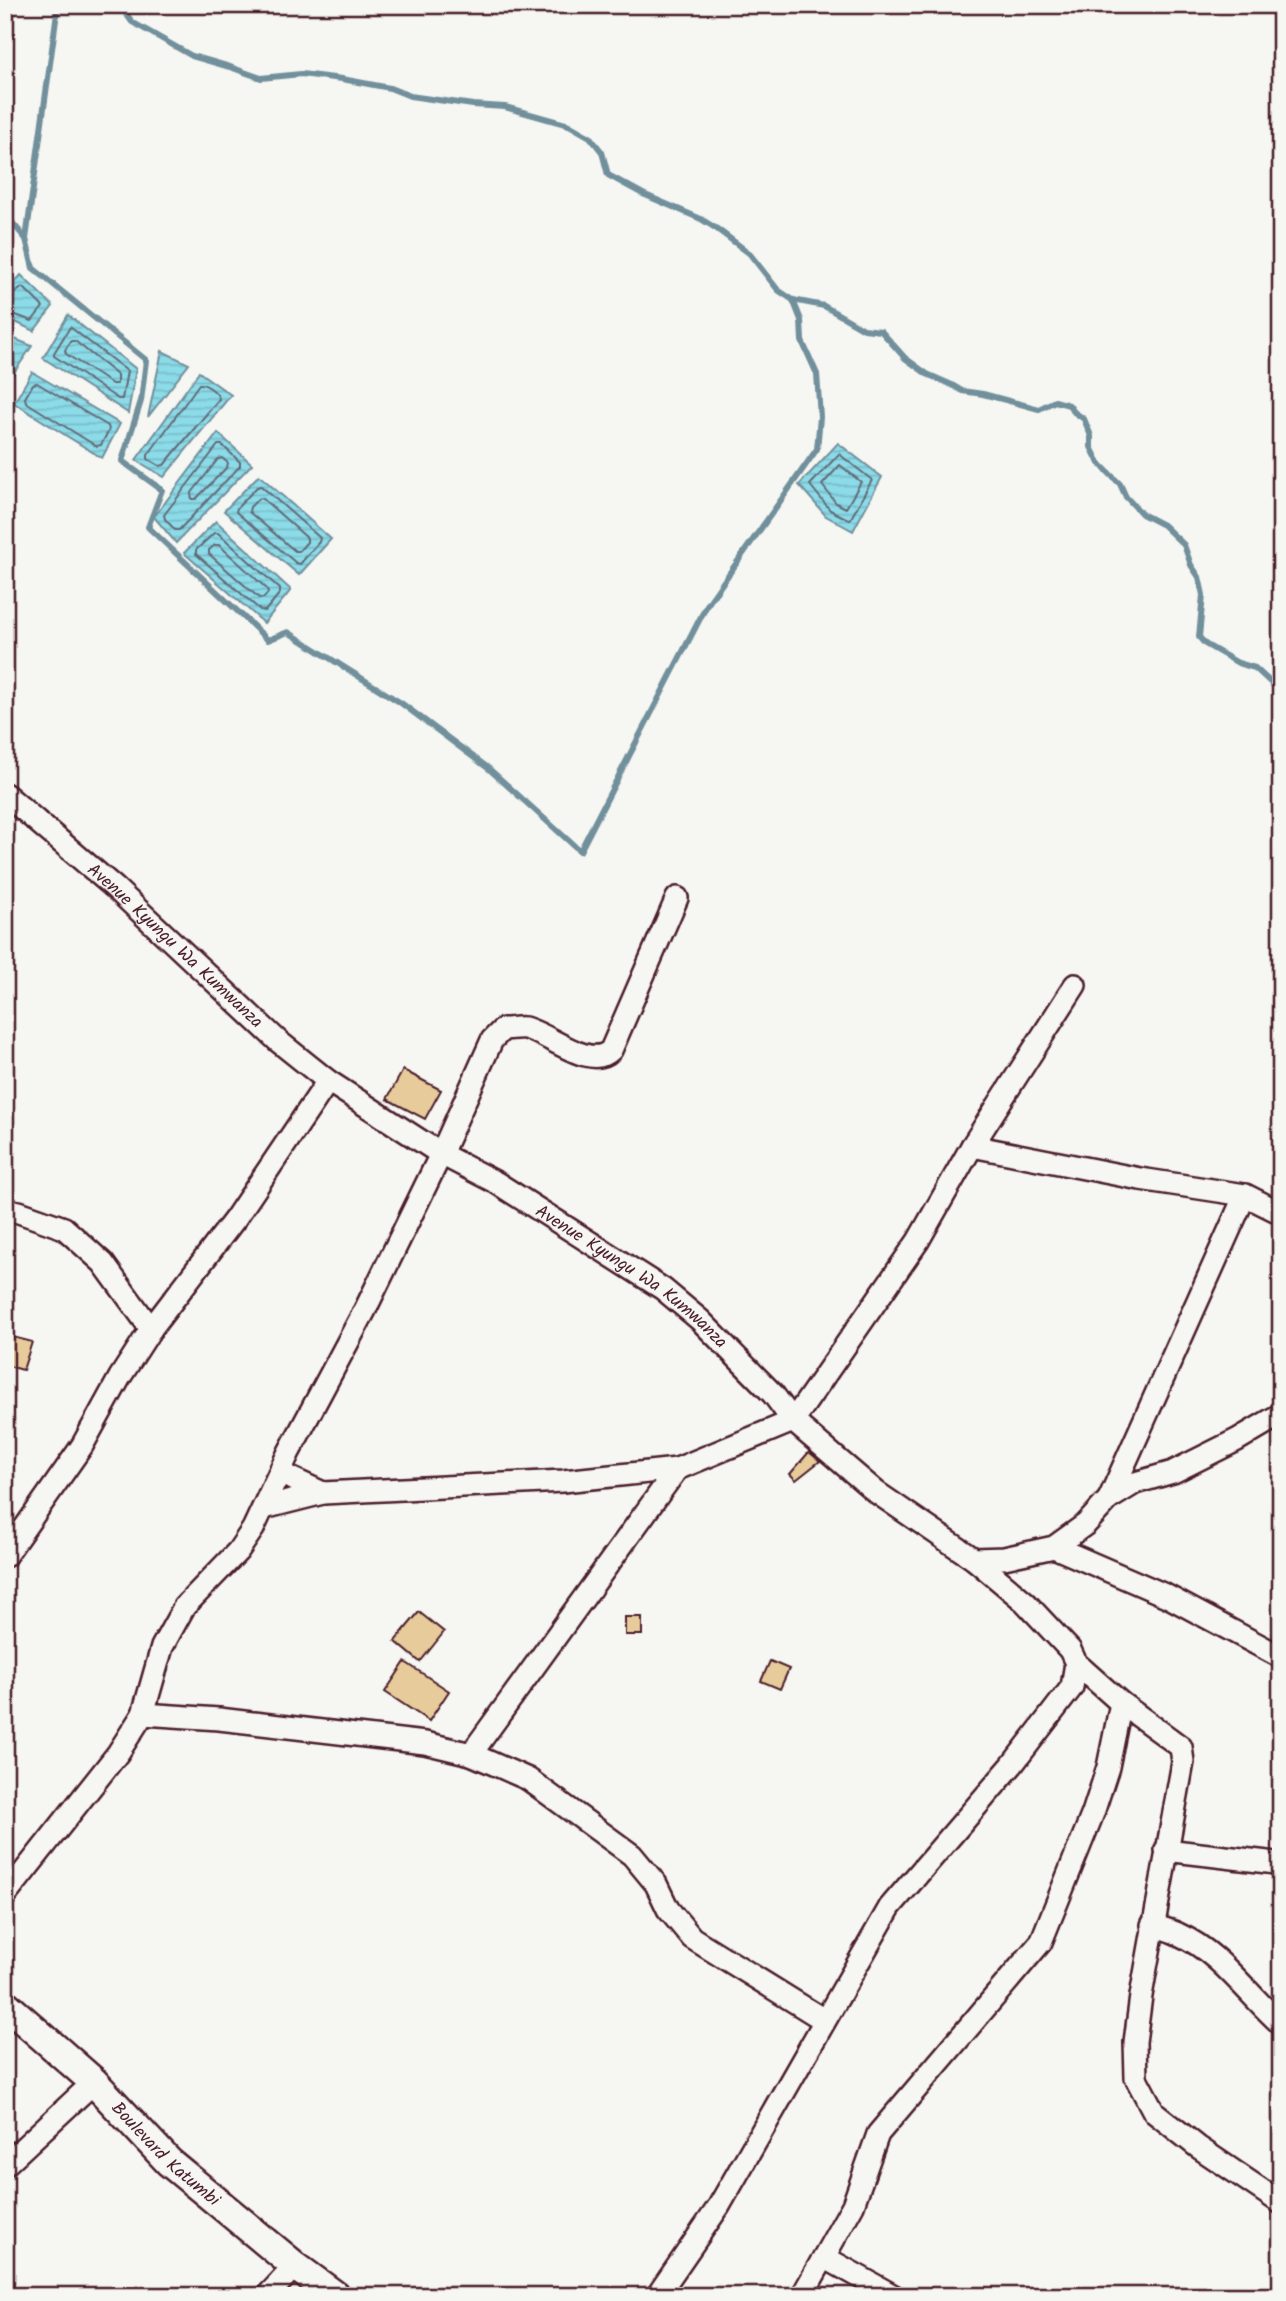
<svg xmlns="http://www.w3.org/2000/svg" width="1286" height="2301" font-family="Kalam,sans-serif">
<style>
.water{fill:url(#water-rules);stroke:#71909c;stroke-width:2}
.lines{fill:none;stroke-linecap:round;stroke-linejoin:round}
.shore{stroke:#646a77;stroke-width:2}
.stream{stroke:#71909c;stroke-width:6}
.building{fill:#e7cb9b;stroke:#4a1f2b;stroke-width:2}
.street-casing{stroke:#4a1f2b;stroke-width:26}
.secondary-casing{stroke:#4a1f2b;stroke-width:33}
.street{stroke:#f6f6f2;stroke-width:21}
.secondary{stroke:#f6f6f2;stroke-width:28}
.labels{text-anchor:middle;stroke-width:5;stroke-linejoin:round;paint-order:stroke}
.street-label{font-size:18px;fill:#4a1f2b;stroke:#f6f6f2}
</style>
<defs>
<pattern id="water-rules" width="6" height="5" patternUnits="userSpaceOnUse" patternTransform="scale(1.75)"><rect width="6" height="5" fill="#8bdbe8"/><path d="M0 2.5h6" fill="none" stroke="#79bcc7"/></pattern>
</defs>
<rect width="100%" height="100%" fill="#f6f6f2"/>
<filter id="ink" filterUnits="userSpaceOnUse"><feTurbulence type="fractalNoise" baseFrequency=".0143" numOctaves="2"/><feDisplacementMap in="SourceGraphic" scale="14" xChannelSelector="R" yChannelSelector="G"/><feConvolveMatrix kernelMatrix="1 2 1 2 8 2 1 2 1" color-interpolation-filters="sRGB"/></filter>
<g filter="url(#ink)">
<g class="water">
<polygon points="21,275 53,306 34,331 5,317 5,294"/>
<polygon points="68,315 136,369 128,413 43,358"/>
<polygon points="5,335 32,346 5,386"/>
<polygon points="162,351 189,364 148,417"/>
<polygon points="32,372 120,424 102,458 14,403"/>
<polygon points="199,372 231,395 164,477 136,460"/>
<polygon points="218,433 252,464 176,543 154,517"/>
<polygon points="838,443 882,477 853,531 826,516 799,485"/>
<polygon points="259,475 331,539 299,575 224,511"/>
<polygon points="216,521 291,590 264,623 184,553"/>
</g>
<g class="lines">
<g class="shore">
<polyline points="5,297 11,296 23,287 43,307 32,321 5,311"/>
<polygon points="70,327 127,371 122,399 118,399 54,356 54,353"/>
<polygon points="71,341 75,341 117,375 117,384 112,384 66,354 65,350"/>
<polygon points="37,383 108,426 109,430 101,445 96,446 26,402 25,398 33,384"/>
<path d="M199,384C205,383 218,392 219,399L164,465L160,466L148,459V455Z"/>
<polygon points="218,445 222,445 240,462 240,466 179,530 175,530 165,519 164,515"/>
<polygon points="839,454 872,480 850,520 830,510 810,485"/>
<polygon points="222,458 228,463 227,467 196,499 192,499 191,494 218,459"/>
<polygon points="840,465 861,482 846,508 836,503 822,485"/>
<polygon points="261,486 320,538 319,542 300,564 296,563 236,512 237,508 257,487"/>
<polygon points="262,498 307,538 307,542 299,551 295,551 249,512 250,507 258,499"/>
<polygon points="214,533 218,533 280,589 280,593 265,611 260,610 196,554 196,550"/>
<polygon points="215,545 219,545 267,589 268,593 264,598 259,598 209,554 209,550"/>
</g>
<g class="stream">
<polyline points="120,5 132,22 192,56 230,67 261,78 301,74 342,79 390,88 410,96 473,105 505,107 569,125 590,137 602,152 608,175 643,194 701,219 717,229 749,253 778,290 793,300 824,306 864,329 881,331 905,358 927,374 952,385 962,391 983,394 1039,409 1055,401 1069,405 1074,412 1084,419 1091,436 1091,447 1099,463 1120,484 1126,497 1142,514 1163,525 1184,545 1191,565 1199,577 1203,595 1199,637 1205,644 1238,663 1255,668 1281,692"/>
<polyline points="5,214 26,239 33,268 146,360 141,401 122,461 162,490 148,527 268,640 288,632 401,703 488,768 580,851 707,605 817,449 820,417 817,374 802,341 801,320 793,300"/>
<polyline points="26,239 58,5"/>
</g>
</g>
<g class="building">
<polygon points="403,1070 441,1090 425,1119 387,1099"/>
<polygon points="5,1335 32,1342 23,1370 5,1365"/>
<polygon points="809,1452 820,1461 796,1480 790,1474"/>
<polygon points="419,1612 444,1632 420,1662 395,1641"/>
<rect x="625" y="1617" width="17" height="18"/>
<polygon points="770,1661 789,1669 780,1689 761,1681"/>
<polygon points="405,1662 449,1691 429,1721 385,1692"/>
</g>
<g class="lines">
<g class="street-casing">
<g id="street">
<path id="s1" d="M5,794L115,888L278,1041L328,1081L441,1154L497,1183L663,1289L700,1320L773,1394L793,1421L876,1492L974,1559L1025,1602L1070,1650L1076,1663L1121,1703L1181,1747L1183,1762L1141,1996L1135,2042L1136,2078L1154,2112L1198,2147L1281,2203"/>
<polyline points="972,1146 1140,1179 1245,1195 1281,1213"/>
<polyline points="5,1210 19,1212 64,1228 103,1263 151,1329"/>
<polyline points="280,1473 323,1493"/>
<polyline points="1109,1499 1245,1195"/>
<polyline points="264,1508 323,1493 563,1481 677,1469 793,1421 918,1241 972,1146 1075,985"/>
<polyline points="1054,1547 1167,1596 1281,1657"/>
<polyline points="5,1556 82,1446 120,1377 151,1329 235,1219 328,1081"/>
<polyline points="974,1559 1004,1558 1054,1547 1086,1524 1109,1499 1135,1483 1173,1472 1237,1440 1281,1414"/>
<polyline points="143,1714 219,1719 425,1743 471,1754 528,1779 632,1855 656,1884 668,1909 692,1938 824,2020"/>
<polyline points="471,1754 677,1469"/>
<polyline points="1166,1850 1276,1863 1281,1868"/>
<path d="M5,1896L118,1753L143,1714L162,1647L184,1607L238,1551L253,1529L289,1452L365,1310L441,1154L492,1040L503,1029C510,1029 518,1027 525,1028C549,1034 591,1071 611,1050L677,898"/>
<path d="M1152,1925C1161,1928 1170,1930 1178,1934C1221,1953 1247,1994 1281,2024"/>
<polyline points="5,2165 94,2082"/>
<polyline points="824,2257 894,2296"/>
<polyline points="267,2296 295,2266"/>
<polyline points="657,2296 719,2206 890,1907 1012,1765 1072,1687 1076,1663"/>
<polyline points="802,2296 853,2205 878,2134 1041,1942 1093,1813 1108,1767 1121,1703"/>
</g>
</g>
<g class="secondary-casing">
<g id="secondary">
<path id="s2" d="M5,2004L94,2082L169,2162L295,2266L336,2296"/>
</g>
</g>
<use href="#street" class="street"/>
<use href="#secondary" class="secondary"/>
</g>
</g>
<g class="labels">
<g class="street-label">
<text dy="6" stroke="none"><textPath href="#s1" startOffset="228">Avenue Kyungu Wa Kumwanza</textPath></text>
<text dy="6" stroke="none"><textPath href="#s1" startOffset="794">Avenue Kyungu Wa Kumwanza</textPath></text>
<text dy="6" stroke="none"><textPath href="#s2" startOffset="220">Boulevard Katumbi</textPath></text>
</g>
</g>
<rect width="1286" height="2301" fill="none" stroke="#f6f6f2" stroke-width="28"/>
<rect x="14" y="14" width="1258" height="2273" fill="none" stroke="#4a1f2b" stroke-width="2.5" filter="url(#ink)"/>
</svg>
